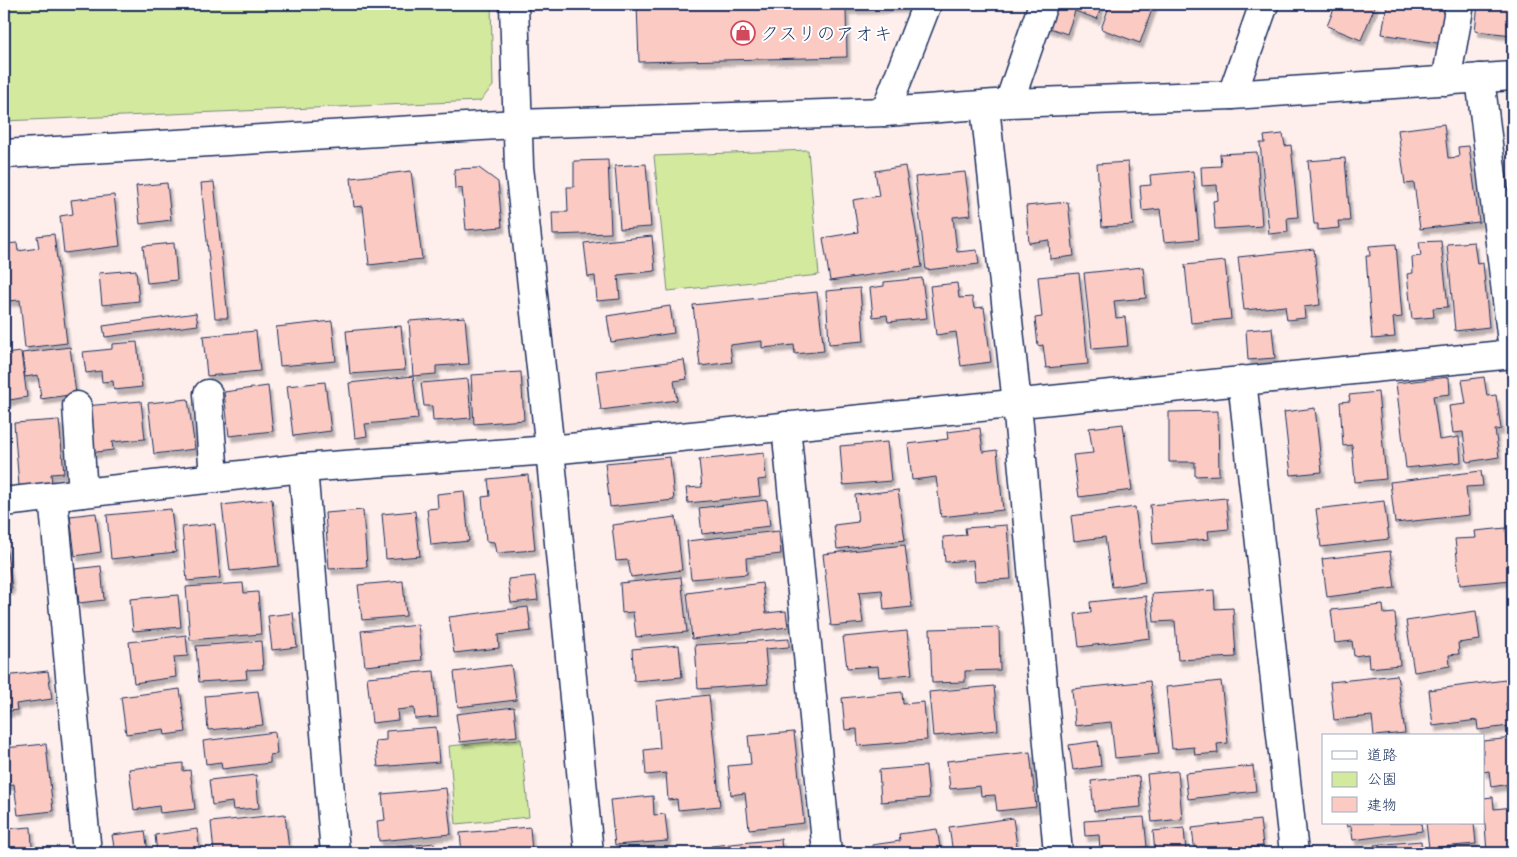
<svg xmlns="http://www.w3.org/2000/svg" width="1517" height="857" font-family="'Comic Neue','Klee One',sans-serif">
<style>
.green{fill:#d3e99e;stroke:#778c7e}
.building{fill:#facac3;stroke:#1b2f5e;filter:url(#shadow)}
.lines{fill:none;stroke-linecap:round;stroke-linejoin:round}
.minor-casing{stroke:#1b2f5e;stroke-width:31}
.minor{stroke:#fff;stroke-width:28}
.labels{text-anchor:middle;stroke-width:4;stroke-linejoin:round;paint-order:stroke}
.poi-label{font-size:19px;fill:#1b2f5e;stroke:#fff;text-anchor:start}
</style>
<defs>
<filter id="shadow"><feDropShadow dx="3" dy="5.5" stdDeviation="1" flood-color="#0004"/></filter>
</defs>
<rect width="100%" height="100%" fill="#feefed"/>
<filter id="ink" filterUnits="userSpaceOnUse"><feTurbulence type="fractalNoise" baseFrequency=".02" numOctaves="2"/><feDisplacementMap in="SourceGraphic" scale="10" xChannelSelector="R" yChannelSelector="G"/><feConvolveMatrix kernelMatrix="1 2 1 2 8 2 1 2 1" color-interpolation-filters="sRGB"/></filter>
<g filter="url(#ink)">
<g class="green">
<polygon points="4,4 491,4 493,86 480,101 4,121"/>
<polygon points="808,150 819,275 668,291 654,156"/>
<polygon points="521,739 529,817 456,824 449,746"/>
</g>
<g class="building">
<polygon points="637,4 909,4 910,7 846,9 847,57 639,62"/>
<polygon points="1055,4 1102,4 1097,19 1075,11 1067,34 1047,27"/>
<polygon points="1110,4 1154,4 1140,43 1101,29"/>
<polygon points="1336,4 1376,4 1361,40 1327,26"/>
<polygon points="1387,4 1449,4 1443,44 1382,34"/>
<polygon points="1478,4 1513,4 1513,35 1475,31"/>
<polygon points="1444,124 1448,158 1459,157 1458,147 1469,146 1479,222 1420,229 1414,183 1405,184 1398,130"/>
<polygon points="1283,134 1285,146 1291,145 1298,217 1287,218 1288,232 1269,234 1260,143 1265,143 1264,136"/>
<polygon points="1257,152 1262,226 1215,229 1213,201 1218,200 1217,185 1202,186 1201,167 1221,166 1220,154"/>
<polygon points="1345,158 1350,221 1338,221 1339,228 1318,230 1318,224 1314,224 1308,161"/>
<polygon points="608,160 611,233 553,235 552,212 568,212 567,187 574,187 574,161"/>
<polygon points="1128,162 1133,225 1102,227 1097,164"/>
<polygon points="646,164 651,227 620,229 615,166"/>
<polygon points="905,166 922,267 830,281 823,238 858,232 853,200 879,196 875,171"/>
<polygon points="479,168 498,182 502,227 466,230 462,188 455,189 454,169"/>
<polygon points="411,171 422,259 369,265 363,206 354,207 351,178"/>
<polygon points="1193,171 1199,239 1164,242 1160,209 1142,211 1140,186 1151,185 1150,175"/>
<polygon points="965,172 971,215 953,217 957,252 977,250 979,264 926,270 915,177"/>
<polygon points="214,182 228,318 215,318 201,183"/>
<polygon points="167,183 171,220 140,224 136,186"/>
<polygon points="114,195 120,246 64,253 60,216 73,214 71,200"/>
<polygon points="1068,202 1074,256 1050,259 1049,240 1029,243 1026,206"/>
<polygon points="54,234 67,343 25,348 20,300 8,301 6,285 4,286 4,244 17,243 18,251 39,248 37,236"/>
<polygon points="652,236 655,271 618,275 620,299 597,301 595,276 588,277 584,243"/>
<polygon points="1441,241 1448,307 1433,308 1434,317 1412,319 1407,274 1413,273 1412,257 1421,256 1419,242"/>
<polygon points="1474,242 1477,264 1483,263 1489,327 1455,331 1447,244"/>
<polygon points="174,243 177,280 147,283 143,246"/>
<polygon points="1396,244 1402,317 1393,318 1395,337 1372,339 1366,256 1370,256 1369,246"/>
<polygon points="1314,249 1320,305 1304,307 1305,318 1287,320 1285,306 1244,310 1238,257"/>
<polygon points="1225,261 1231,319 1191,323 1185,265"/>
<polygon points="1143,267 1146,298 1114,301 1116,318 1125,317 1128,346 1092,349 1084,273"/>
<polygon points="136,270 139,301 102,305 99,273"/>
<polygon points="1079,273 1088,364 1046,368 1043,345 1038,346 1035,318 1042,317 1038,277"/>
<polygon points="922,278 927,318 888,322 887,315 873,317 870,288 884,286 884,282"/>
<polygon points="957,283 959,298 972,297 974,308 984,307 991,362 961,366 956,332 936,335 930,286"/>
<polygon points="860,288 864,341 829,344 826,291"/>
<polygon points="817,292 824,351 795,354 794,345 762,348 762,341 730,345 732,362 700,366 693,305"/>
<polygon points="670,306 674,333 611,342 607,316"/>
<polygon points="196,313 198,325 105,337 103,326"/>
<polygon points="465,317 469,364 436,366 436,374 413,376 409,321"/>
<polygon points="332,321 336,361 280,366 276,327"/>
<polygon points="401,326 405,370 350,374 346,331"/>
<polygon points="1272,328 1275,358 1248,360 1246,330"/>
<polygon points="256,331 260,371 207,376 203,336"/>
<polygon points="137,342 142,387 114,390 113,381 102,382 101,371 86,373 83,352 112,349 112,344"/>
<polygon points="70,347 76,394 41,399 38,375 25,377 22,353"/>
<polygon points="21,352 27,397 4,401 4,354"/>
<polygon points="684,360 687,379 674,381 677,400 601,410 596,371"/>
<polygon points="521,372 524,420 474,424 471,375"/>
<polygon points="413,376 418,419 365,424 367,436 355,438 349,383"/>
<polygon points="1449,377 1450,394 1433,396 1439,440 1459,437 1461,462 1406,468 1396,383"/>
<polygon points="1484,377 1487,396 1496,395 1501,429 1495,430 1499,457 1467,462 1463,432 1453,433 1449,406 1466,404 1462,380"/>
<polygon points="468,379 471,418 433,421 432,406 424,406 421,383"/>
<polygon points="325,382 331,431 293,436 287,386"/>
<polygon points="268,386 273,431 229,436 224,392"/>
<polygon points="1378,392 1386,479 1355,482 1352,445 1343,446 1340,402 1350,401 1349,395"/>
<polygon points="188,399 195,449 154,454 148,403"/>
<polygon points="141,401 145,439 112,442 113,450 89,453 85,406"/>
<polygon points="1315,408 1322,472 1291,475 1284,412"/>
<polygon points="1218,411 1219,475 1195,476 1195,462 1169,462 1169,412"/>
<polygon points="59,420 64,473 51,474 52,483 19,486 14,423"/>
<polygon points="1123,424 1132,490 1079,497 1073,455 1093,453 1089,428"/>
<polygon points="980,428 983,452 997,450 1003,510 941,517 936,477 912,480 908,444 948,439 947,432"/>
<polygon points="887,442 891,481 843,485 840,446"/>
<polygon points="764,453 766,479 758,480 760,496 688,503 686,488 702,487 699,460"/>
<polygon points="670,457 674,500 610,507 605,463"/>
<polygon points="1481,471 1483,486 1466,487 1469,515 1395,523 1390,482"/>
<polygon points="528,475 535,550 496,553 494,542 486,541 482,497 490,496 488,479"/>
<polygon points="898,490 905,540 837,549 834,525 858,522 855,495"/>
<polygon points="464,491 469,541 431,545 427,509 438,508 437,494"/>
<polygon points="1226,498 1229,529 1208,531 1209,539 1153,544 1150,505"/>
<polygon points="272,499 279,566 230,571 222,505"/>
<polygon points="767,500 770,526 702,534 699,508"/>
<polygon points="1384,501 1389,539 1321,547 1316,509"/>
<polygon points="1135,507 1145,582 1112,587 1105,537 1074,541 1071,516"/>
<polygon points="171,509 176,552 111,559 107,515"/>
<polygon points="363,510 367,567 329,569 325,513"/>
<polygon points="415,511 420,556 386,559 382,514"/>
<polygon points="96,513 101,552 75,556 70,516"/>
<polygon points="676,517 682,570 631,577 628,560 616,561 612,525"/>
<polygon points="215,524 220,578 187,581 182,527"/>
<polygon points="1007,525 1011,579 975,581 973,560 945,562 943,537 966,535 965,528"/>
<polygon points="1506,528 1511,580 1460,585 1455,539 1476,538 1475,531"/>
<polygon points="779,531 781,554 746,558 747,574 691,579 687,541"/>
<polygon points="4,532 12,589 4,590"/>
<polygon points="905,545 912,607 884,610 882,590 859,592 863,623 831,626 823,554"/>
<polygon points="1390,551 1395,588 1327,597 1322,559"/>
<polygon points="101,566 104,600 79,603 75,569"/>
<polygon points="535,576 538,600 511,603 508,579"/>
<polygon points="681,577 687,632 636,637 633,612 622,613 620,583"/>
<polygon points="403,581 406,616 362,620 358,585"/>
<polygon points="243,583 244,593 258,592 261,634 190,640 186,587"/>
<polygon points="762,583 766,613 786,611 788,627 692,639 687,593"/>
<polygon points="1214,590 1215,609 1233,608 1236,657 1178,660 1175,621 1154,622 1152,594"/>
<polygon points="178,595 181,627 133,631 130,599"/>
<polygon points="1146,596 1150,638 1079,647 1075,614 1091,612 1090,602"/>
<polygon points="1383,605 1384,614 1395,613 1400,665 1369,668 1368,654 1354,656 1352,641 1335,643 1331,610"/>
<polygon points="528,607 531,631 498,635 499,648 454,653 449,617"/>
<polygon points="1476,611 1480,640 1458,643 1459,654 1449,655 1450,666 1414,672 1406,621"/>
<polygon points="293,613 297,647 272,650 268,616"/>
<polygon points="418,625 422,660 365,666 361,631"/>
<polygon points="999,627 1000,670 965,671 965,682 932,683 930,629"/>
<polygon points="907,631 912,674 879,677 878,666 847,668 843,637"/>
<polygon points="186,635 188,656 174,657 176,677 134,683 129,642"/>
<polygon points="789,639 789,647 765,649 768,684 698,689 695,645"/>
<polygon points="261,641 263,669 246,670 247,679 199,682 196,646"/>
<polygon points="679,645 682,677 634,681 632,649"/>
<polygon points="511,665 516,700 458,707 454,672"/>
<polygon points="48,671 52,699 16,704 17,710 4,712 4,676"/>
<polygon points="434,671 438,717 415,719 414,708 397,710 398,720 372,723 367,677"/>
<polygon points="1397,675 1405,733 1374,736 1372,716 1334,720 1330,682"/>
<polygon points="1513,679 1513,702 1506,703 1509,726 1478,730 1477,720 1433,726 1429,690"/>
<polygon points="1150,681 1159,754 1115,758 1111,722 1075,726 1072,689"/>
<polygon points="1221,681 1228,743 1217,744 1218,753 1195,755 1194,747 1172,749 1166,687"/>
<polygon points="994,686 998,730 933,736 929,692"/>
<polygon points="180,689 186,732 165,735 164,729 126,734 121,697"/>
<polygon points="258,691 263,725 208,730 205,696"/>
<polygon points="902,692 903,704 924,702 927,740 858,746 857,729 845,730 842,698"/>
<polygon points="709,695 720,806 678,810 677,799 668,800 666,773 646,775 644,750 660,748 656,701"/>
<polygon points="514,707 517,736 460,742 456,714"/>
<polygon points="436,727 439,762 378,767 375,741 386,740 386,731"/>
<polygon points="275,732 277,754 270,755 270,763 222,769 221,762 206,764 203,741"/>
<polygon points="794,732 804,823 749,829 745,793 731,795 728,766 751,764 748,736"/>
<polygon points="1513,738 1513,769 1508,770 1510,784 1491,787 1489,771 1483,772 1483,741"/>
<polygon points="1098,741 1101,766 1073,770 1069,745"/>
<polygon points="46,744 53,811 18,815 14,784 4,785 4,748"/>
<polygon points="1030,752 1036,807 997,811 995,795 981,796 980,786 950,789 947,761"/>
<polygon points="183,763 183,771 190,770 195,809 160,813 159,806 134,810 129,769"/>
<polygon points="926,766 929,798 881,802 879,770"/>
<polygon points="1253,766 1256,791 1188,799 1185,773"/>
<polygon points="1178,771 1182,819 1152,822 1147,774"/>
<polygon points="256,775 259,808 233,810 232,802 212,805 209,780"/>
<polygon points="1139,776 1141,807 1094,811 1091,781"/>
<polygon points="446,788 451,834 379,841 377,821 385,820 382,794"/>
<polygon points="653,796 654,815 665,814 668,841 615,845 610,800"/>
<polygon points="1493,797 1494,809 1513,807 1513,853 1487,853 1483,798"/>
<polygon points="285,814 289,850 255,853 214,853 211,822"/>
<polygon points="1144,817 1147,847 1100,851 1099,835 1085,836 1084,821"/>
<polygon points="1013,818 1018,853 953,853 949,827"/>
<polygon points="1260,820 1263,846 1195,853 1192,828"/>
<polygon points="1346,823 1421,823 1422,831 1353,840 1351,826 1347,827"/>
<polygon points="1426,823 1474,823 1476,844 1429,848"/>
<polygon points="31,827 32,847 4,848 4,829"/>
<polygon points="530,827 532,853 462,853 460,833"/>
<polygon points="1184,828 1186,853 1155,853 1153,831"/>
<polygon points="197,829 200,853 157,853 155,835"/>
<polygon points="937,829 941,853 873,853 872,845 900,841 899,834"/>
<polygon points="145,831 148,852 115,853 112,835"/>
<polygon points="781,839 782,853 712,853 711,846"/>
<polygon points="1421,841 1422,853 1375,853 1374,845"/>
<polygon points="434,843 435,853 379,853 379,849"/>
<polygon points="1367,847 1368,853 1320,853"/>
</g>
<g class="lines">
<g class="minor-casing">
<g id="minor">
<polyline points="514,4 519,167 550,450 589,853"/>
<polyline points="1480,78 1513,350"/>
<polyline points="1446,81 1460,4"/>
<polyline points="1232,95 1264,4"/>
<polyline points="1009,103 1043,4"/>
<polyline points="985,107 1017,404 1058,853"/>
<polyline points="885,112 927,4"/>
<polyline points="4,154 517,124 885,112 1009,103 1232,95 1513,76"/>
<polyline points="1242,380 1294,853"/>
<polyline points="208,394 214,478"/>
<polyline points="77,406 83,493"/>
<polyline points="786,426 827,853"/>
<polyline points="303,468 335,853"/>
<polyline points="53,497 87,853"/>
<polyline points="4,502 303,468 550,450 1513,354"/>
</g>
</g>
<use href="#minor" class="minor"/>
</g>
</g>
<defs>
<g id="shop-ring" transform="scale(1.25)"><circle r="9.5" fill="#fff" stroke="#d1495b" stroke-width="1.5"/><path d="M-5-2.5h2.3a2.7 3.5 0 0 1 5.4 0H5L5.5 6h-11ZM-1.5-2.5h3a1.5 2.3 0 0 0-3 0Z" fill="#d1495b"/></g>
</defs>
<g fill-rule="evenodd">
<use href="#shop-ring" x="743" y="33"/>
</g>
<g class="labels">
<g class="poi-label">
<text x="760" y="40">クスリのアオキ</text>
</g>
</g>
<rect width="1517" height="857" fill="none" stroke="#fff" stroke-width="20"/>
<rect x="10" y="10" width="1497" height="837" fill="none" stroke="#1b2f5e" stroke-width="2" filter="url(#ink)"/>
<rect x="1322" y="734" width="162" height="90" fill="#ffffff" stroke="#a4acbf"/>
<rect x="1332" y="751" width="25" height="8" fill="#ffffff" stroke="#a4acbf"/>
<text x="1367" y="760" font-size="15" fill="#1b2f5e">道路</text>
<rect x="1332" y="772" width="25" height="15" fill="#d3e99e" stroke="#a4acbf"/>
<text x="1367" y="784" font-size="15" fill="#1b2f5e">公園</text>
<rect x="1332" y="797" width="25" height="15" fill="#facac3" stroke="#a4acbf"/>
<text x="1367" y="810" font-size="15" fill="#1b2f5e">建物</text>
</svg>
